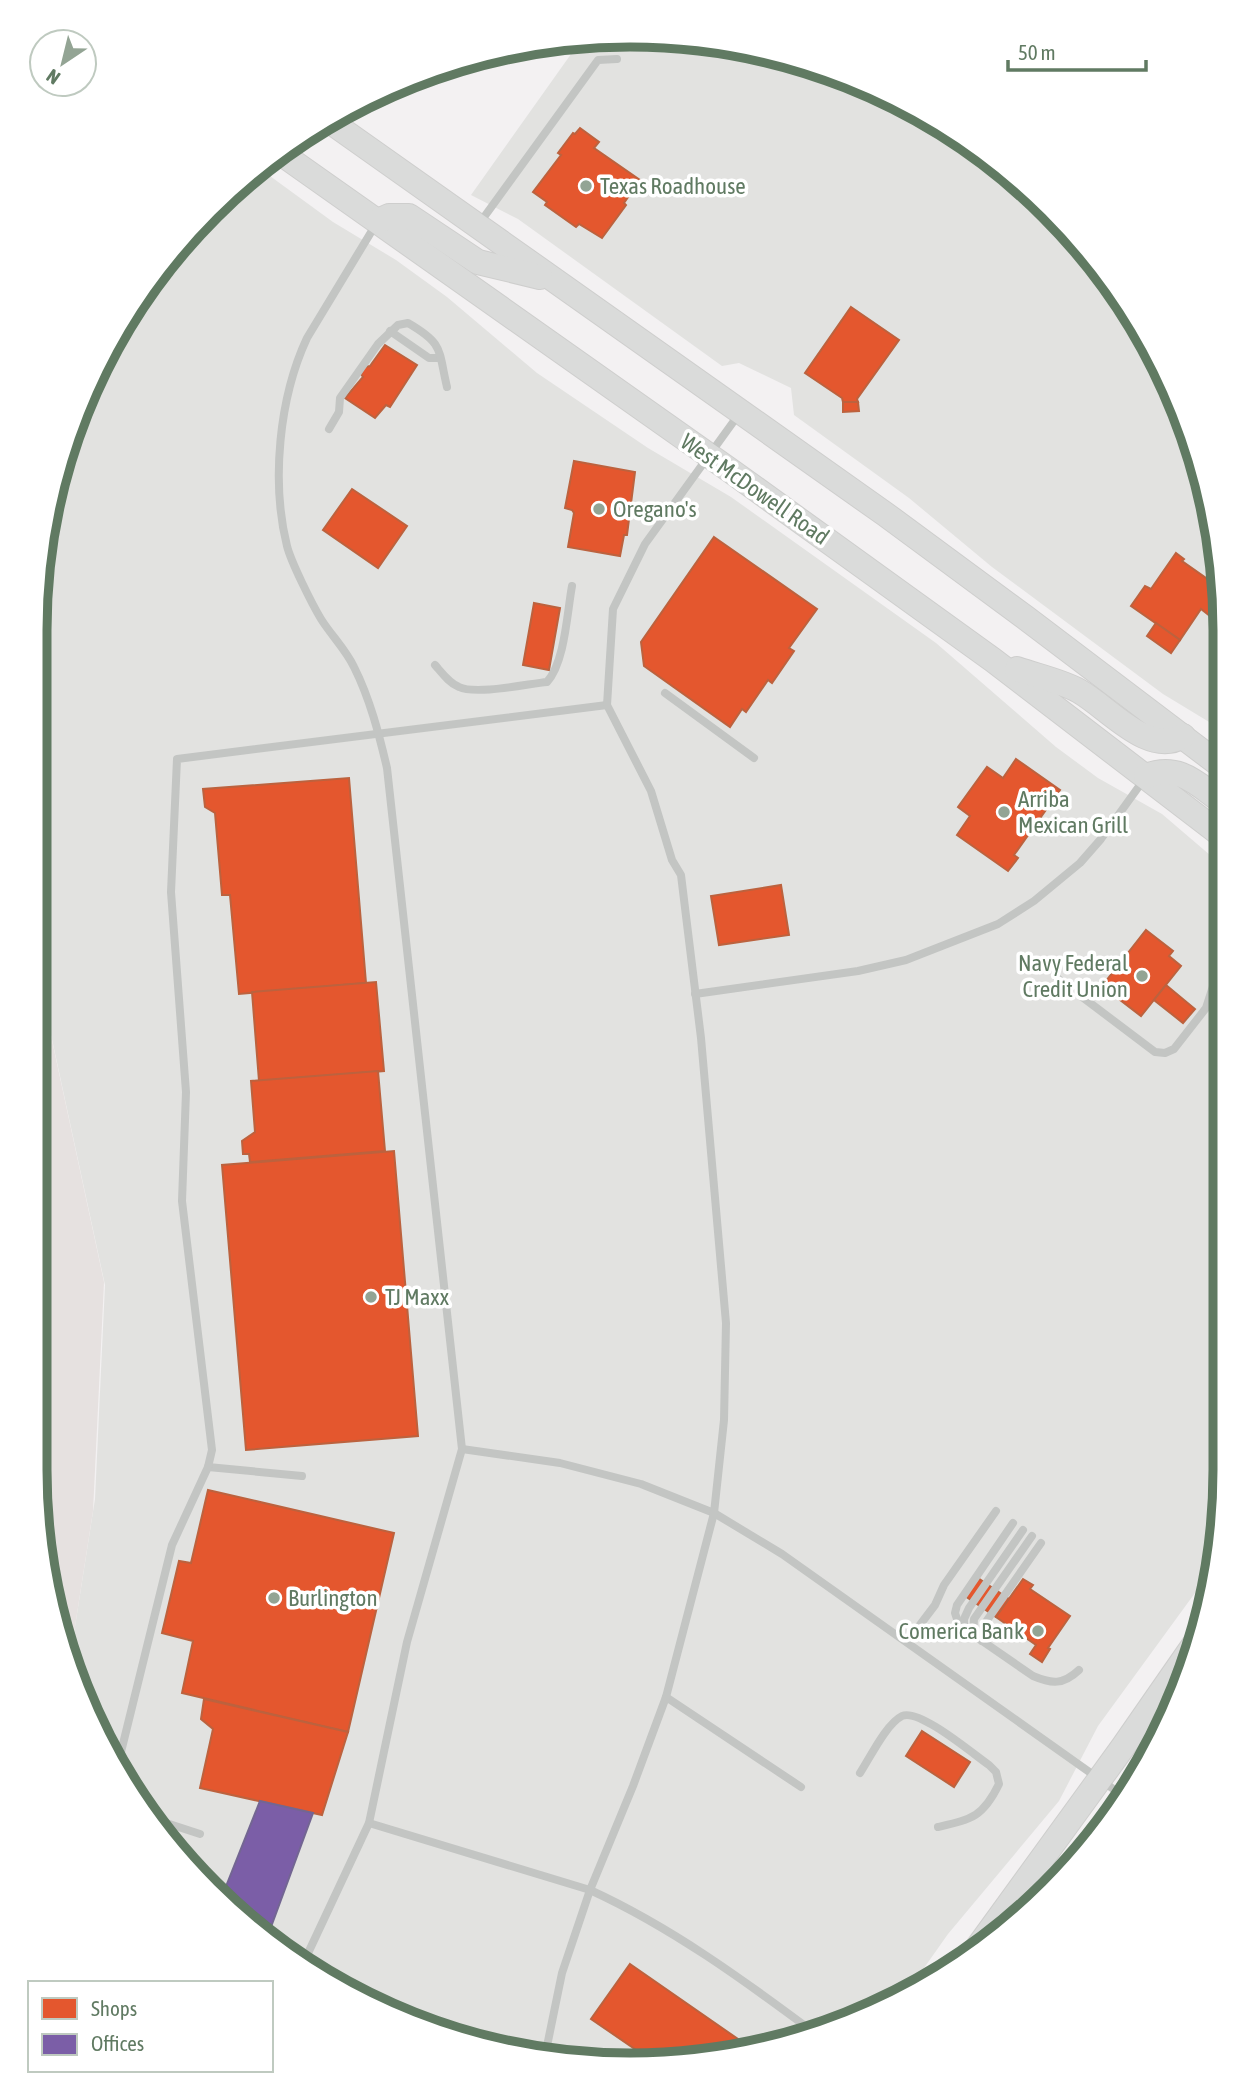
<svg xmlns="http://www.w3.org/2000/svg" width="1260" height="2100" font-family="'Asap Condensed',sans-serif">
<style>
.built{fill:#e2e2e0}
.green{fill:#e6e1e0}
.shops{fill:#e4572e;stroke:#bc623e;stroke-width:2}
.offices{fill:#7b5ea7;stroke:#736692;stroke-width:2}
.lines{fill:none;stroke-linecap:round;stroke-linejoin:round}
.primary-casing{stroke:#cececd;stroke-width:26}
.service{stroke:#c3c5c3;stroke-width:8}
.primary{stroke:#dadbda;stroke-width:24}
.poi-dot{fill:#93a494;stroke:#fff;stroke-width:2.5}
.labels{text-anchor:middle;stroke-width:7;stroke-linejoin:round;paint-order:stroke}
.poi-label{font-size:23px;fill:#607a62;stroke:#fff;text-anchor:start}
.street-label{font-size:23px;fill:#607a62;stroke:#fff}
.rim{fill:none;stroke:#607a62;stroke-width:9}
</style>
<rect width="100%" height="100%" fill="#f3f1f2"/>
<g class="built">
<polygon points="630,35 746,47 858,80 961,136 1077,237 1145,333 1205,476 1224,591 1224,731 1163,694 992,567 909,498 794,415 791,388 739,363 722,366 518,219 471,195 581,40"/>
<polygon points="259,168 333,222 396,260 447,297 537,373 648,448 731,497 936,643 1056,747 1098,778 1162,814 1224,867 1224,1509 1211,1571 1098,1726 1059,1801 948,1934 912,1985 821,2034 630,2065 439,2034 299,1964 158,1832 69,1665 95,1499 105,1285 36,965 36,591 67,438 135,299 210,209"/>
</g>
<polygon class="green" points="36,966 104,1282 93,1511 69,1665 35,1470"/>
<g class="shops">
<polygon points="580,128 599,142 594,148 640,180 624,203 626,205 602,238 579,224 576,227 545,205 547,202 533,192 561,155 558,153 573,133 575,134"/>
<polygon points="851,307 899,340 857,399 858,402 843,402 842,398 805,373"/>
<polygon points="385,345 417,365 390,407 386,405 375,418 345,398 363,377 361,374 365,367 370,366"/>
<polygon points="843,402 858,402 859,411 843,412"/>
<polygon points="574,461 635,472 627,535 624,535 620,556 568,547 574,513 572,510 565,508"/>
<polygon points="352,489 407,526 378,568 323,530"/>
<polygon points="714,537 817,609 789,648 794,651 772,683 768,680 746,712 742,709 730,727 644,666 641,642"/>
<polygon points="1176,553 1184,559 1182,561 1209,580 1212,576 1222,582 1224,591 1224,596 1210,616 1201,609 1180,640 1131,606 1145,586 1151,589"/>
<polygon points="534,603 560,608 549,670 523,665"/>
<polygon points="1156,623 1180,640 1171,653 1147,636"/>
<polygon points="1016,759 1060,790 1014,855 1018,858 1008,871 957,835 970,816 958,807 987,767 1003,778"/>
<polygon points="349,778 366,983 239,994 230,895 222,895 215,813 205,807 203,789"/>
<polygon points="781,885 789,935 719,945 711,896"/>
<polygon points="1146,930 1173,951 1169,956 1181,966 1141,1016 1102,986"/>
<polygon points="376,982 384,1071 259,1081 252,992"/>
<polygon points="1166,985 1195,1009 1183,1023 1154,1000"/>
<polygon points="378,1071 385,1151 250,1162 249,1154 243,1154 242,1141 255,1132 251,1081"/>
<polygon points="394,1151 418,1436 246,1450 222,1165"/>
<polygon points="208,1490 394,1533 348,1732 182,1693 193,1641 162,1633 179,1561 191,1563"/>
<polygon points="978,1578 1009,1599 996,1617 965,1596"/>
<polygon points="1023,1579 1033,1585 1030,1589 1070,1616 1048,1648 1050,1649 1042,1662 1030,1654 1036,1645 996,1617"/>
<polygon points="204,1699 348,1732 322,1815 200,1788 213,1729 201,1719"/>
<polygon points="922,1731 970,1762 954,1787 906,1756"/>
<polygon points="630,1964 748,2046 665,2059 653,2051 648,2058 591,2019"/>
</g>
<polygon class="offices" points="260,1801 313,1813 268,1935 223,1894"/>
<g class="lines">
<g class="primary-casing">
<g id="primary">
<polyline points="328,120 885,514 1026,618 1224,768"/>
<polyline points="279,152 731,471 993,660 1224,837"/>
<polyline points="378,221 389,216 409,216 478,262 540,277"/>
<path d="M1017,669C1037,676 1061,681 1079,691C1109,708 1148,757 1183,736"/>
<path d="M1146,776C1180,763 1198,785 1224,803"/>
<polyline points="975,1951 1123,1747 1198,1639"/>
</g>
</g>
<g class="service">
<polyline points="479,224 598,60 617,59"/>
<polyline points="390,331 429,358 440,358"/>
<path d="M329,429L339,412L340,398L378,344L398,325L408,323C444,344 438,349 447,387"/>
<path d="M435,665C442,673 449,683 459,687C476,695 527,684 547,682C565,662 567,613 572,586"/>
<polyline points="665,693 754,758"/>
<polyline points="1057,978 1155,1052 1165,1053 1174,1049 1206,1008 1217,974 1224,963"/>
<polyline points="695,994 858,971 906,960 998,924 1034,901 1080,863 1101,839 1145,778"/>
<polyline points="462,1449 560,1463 641,1484 714,1513 782,1554 1126,1798"/>
<polyline points="208,1467 302,1476"/>
<path d="M1013,1523L957,1605L955,1613L959,1625L1033,1676C1052,1684 1063,1685 1079,1670"/>
<polyline points="964,1629 964,1619 969,1608 1023,1530"/>
<polyline points="973,1635 974,1619 1032,1536"/>
<polyline points="982,1641 983,1626 1041,1543"/>
<polyline points="907,1642 935,1605 944,1585 996,1511"/>
<polyline points="666,1697 801,1787"/>
<polyline points="119,1760 172,1545 208,1467 212,1450 182,1201 186,1092 171,892 177,759 607,705"/>
<path d="M860,1773C870,1758 886,1724 902,1716C919,1708 973,1754 989,1765L996,1772L999,1784C983,1817 972,1819 938,1827"/>
<polyline points="151,1818 200,1834"/>
<path d="M369,1823L590,1890C671,1927 745,1981 816,2034"/>
<path d="M302,1966L369,1823L407,1642L462,1449L387,768C379,734 370,699 354,667C346,650 331,635 321,619C312,604 291,562 287,546C271,482 279,398 307,338L376,224"/>
<polyline points="546,2051 562,1973 590,1890 633,1786 666,1697 714,1513 724,1420 726,1323 701,1038 686,916 681,875 672,860 651,791 607,705 613,609 645,544 739,414"/>
</g>
<use href="#primary" class="primary"/>
</g>
<g class="poi-dot">
<circle cx="586" cy="186" r="7"/>
<circle cx="599" cy="509" r="7"/>
<circle cx="1004" cy="812" r="7"/>
<circle cx="1142" cy="976" r="7"/>
<circle cx="371" cy="1297" r="7"/>
<circle cx="274" cy="1598" r="7"/>
<circle cx="1038" cy="1631" r="7"/>
</g>
<g class="labels">
<g class="poi-label">
<text x="600" y="194">Texas Roadhouse</text>
<text x="613" y="517">Oregano's</text>
<text x="1018" y="807">Arriba<tspan x="1018" dy="26">Mexican Grill</tspan></text>
<text x="1128" y="971" text-anchor="end">Navy Federal<tspan x="1128" dy="26">Credit Union</tspan></text>
<text x="385" y="1305">TJ Maxx</text>
<text x="288" y="1606">Burlington</text>
<text x="1024" y="1639" text-anchor="end">Comerica Bank</text>
</g>
<g class="street-label">
<text transform="translate(755 489) rotate(35)" y="8">West McDowell Road</text>
</g>
</g>
<path d="M0 0H1260V2100H0ZM630 47H630A583 583 0 0 1 1213 630V1470A583 583 0 0 1 630 2053H630A583 583 0 0 1 47 1470V630A583 583 0 0 1 630 47Z" fill="#fff" fill-rule="evenodd"/>
<path class="rim" d="M630 47H630A583 583 0 0 1 1213 630V1470A583 583 0 0 1 630 2053H630A583 583 0 0 1 47 1470V630A583 583 0 0 1 630 47Z"/>
<rect x="28" y="1981" width="245" height="91" fill="#ffffff" stroke="#bfcac0" stroke-width="2"/>
<rect x="42" y="1998" width="35" height="21" fill="#e4572e" stroke="#bfcac0" stroke-width="2"/>
<text x="91" y="2016" font-size="21" fill="#607a62">Shops</text>
<rect x="42" y="2034" width="35" height="21" fill="#7b5ea7" stroke="#bfcac0" stroke-width="2"/>
<text x="91" y="2051" font-size="21" fill="#607a62">Offices</text>
<g transform="translate(63 63) rotate(215)"><circle r="33" fill="#ffffff" stroke="#bfcac0" stroke-width="2"/>
<path d="M0-5L12 26L0 18L-12 26Z" fill="#93a494"/>
<text y="-10" font-size="19" font-weight="bold" text-anchor="middle" fill="#607a62">N</text>
</g>
<path d="M1008 60v10h138v-10" fill="none" stroke="#607a62" stroke-width="3.5"/>
<text x="1018" y="60" font-size="21" fill="#607a62" stroke="#ffffff" stroke-width="5" paint-order="stroke">50 m</text>
</svg>
